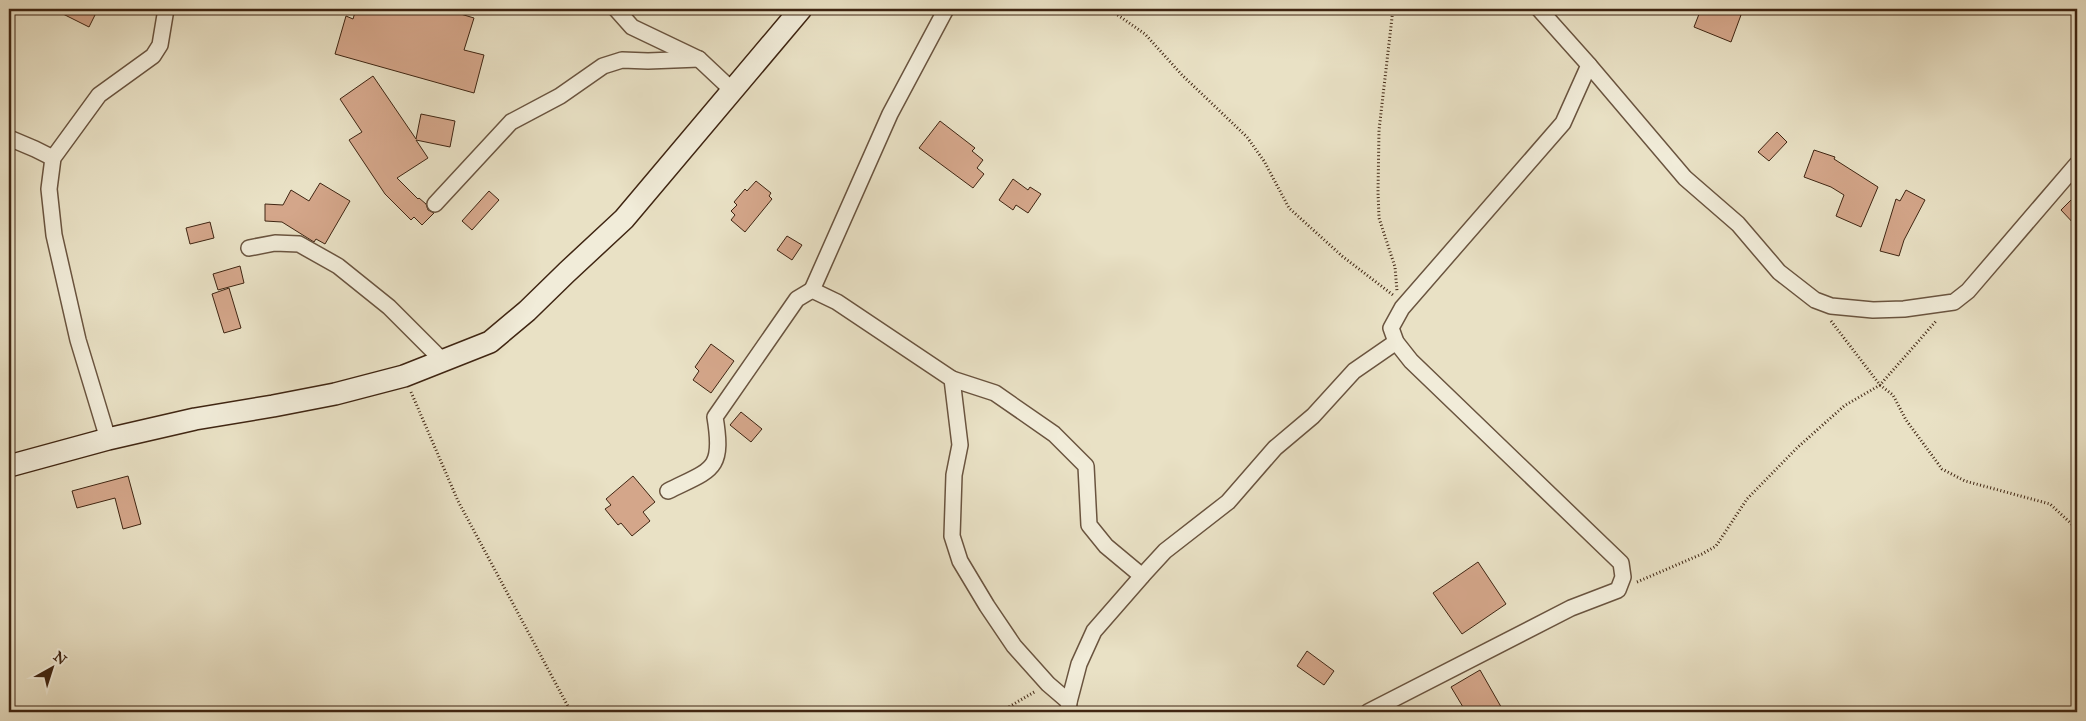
<svg xmlns="http://www.w3.org/2000/svg" width="2086" height="721" font-family="'IM FELL Great Primer',serif">
<style>
.building{fill:#d4a68a;stroke:#3f2512}
.lines{fill:none;stroke-linecap:round;stroke-linejoin:round}
.street-casing{stroke:#6a543f;stroke-width:18}
.secondary-casing{stroke:#3f2512;stroke-width:24}
.path{stroke:#3f2512;stroke-width:3;stroke-dasharray:1 2.5;stroke-linecap:butt}
.street{stroke:#f1ecd9;stroke-width:15}
.secondary{stroke:#f1ecd9;stroke-width:21}
</style>
<rect width="100%" height="100%" fill="#e9e1c5"/>
<filter id="stains"><feTurbulence type="fractalNoise" baseFrequency=".004" numOctaves="4"/><feColorMatrix values="0 0 0 0 .2 0 0 0 0 .09 0 0 0 0 .02 0 0 0 .5 -.17"/></filter>
<radialGradient id="worn" r=".72"><stop offset=".6" stop-color="#630" stop-opacity="0"/><stop offset="1" stop-color="#630" stop-opacity=".3"/></radialGradient>
<g class="building">
<polygon points="53,9 98,9 89,27"/>
<polygon points="356,9 444,9 474,18 464,50 484,55 474,93 335,54 346,16 353,19"/>
<polygon points="1701,9 1725,9 1741,15 1731,42 1694,27"/>
<polygon points="373,76 416,139 421,114 455,121 450,147 416,140 428,158 397,178 418,199 419,198 426,204 428,210 434,213 422,225 414,217 411,220 385,194 349,140 362,132 340,99"/>
<polygon points="940,121 975,148 972,151 983,160 977,168 984,174 973,188 919,148"/>
<polygon points="1777,132 1787,142 1769,161 1758,152"/>
<polygon points="1814,150 1835,157 1834,159 1878,187 1861,227 1836,216 1844,195 1831,187 1804,177"/>
<polygon points="1013,179 1028,190 1030,187 1041,194 1028,213 1016,205 1013,210 999,200"/>
<polygon points="756,181 771,193 769,196 772,199 745,232 731,220 735,215 731,211 737,205 734,202 745,189 747,191"/>
<polygon points="320,183 350,201 325,244 316,239 314,242 282,222 265,221 265,204 283,205 291,190 309,201"/>
<polygon points="1906,190 1925,200 1904,240 1899,256 1880,251 1896,199 1900,201"/>
<polygon points="489,191 499,200 472,230 462,221"/>
<polygon points="2077,194 2077,227 2061,210"/>
<polygon points="210,222 214,238 190,244 186,228"/>
<polygon points="787,236 802,245 792,260 777,250"/>
<polygon points="240,266 244,283 218,290 213,274"/>
<polygon points="229,288 241,328 224,333 212,294"/>
<polygon points="711,344 734,361 711,393 693,380 699,371 695,367"/>
<polygon points="741,412 762,429 751,442 730,425"/>
<polygon points="128,476 141,524 123,529 115,498 77,508 72,491"/>
<polygon points="633,476 655,502 643,512 650,521 632,536 621,523 618,525 605,509 611,505 606,499"/>
<polygon points="1478,562 1506,604 1462,634 1433,593"/>
<polygon points="1307,651 1334,671 1324,685 1297,666"/>
<polygon points="1480,670 1504,712 1466,712 1451,687"/>
</g>
<g class="lines">
<g class="street-casing">
<g id="street">
<polyline points="616,9 632,27 699,59 732,90"/>
<polyline points="1589,65 1685,178 1738,224 1779,272 1815,300 1831,306 1873,310 1904,309 1954,302 1968,291 2077,164"/>
<polyline points="9,138 35,149 53,158"/>
<polyline points="435,204 511,122 560,96 603,66 622,60 648,61 699,59"/>
<polyline points="249,248 275,243 299,244 338,266 389,307 443,361"/>
<polyline points="812,290 890,114 946,9"/>
<polyline points="952,379 995,393 1054,434 1086,466 1089,525 1106,546 1142,576"/>
<polyline points="108,439 78,340 54,235 49,189 53,158 99,95 153,56 160,45 166,9"/>
<path d="M668,491C712,469 724,471 715,417L797,299L812,290L837,302L952,379L960,445L954,475L952,536L960,561L987,606L1014,646L1048,684L1069,702"/>
<polyline points="1068,712 1069,702 1079,664 1094,631 1142,576 1165,551 1228,502 1275,448 1313,416 1354,371 1396,342"/>
<polyline points="1368,712 1571,608 1618,590 1623,577 1621,563 1411,361 1396,342 1391,328 1402,308 1563,123 1589,65 1539,9"/>
</g>
</g>
<g class="secondary-casing">
<polyline id="secondary" points="9,466 108,439 195,419 273,406 335,394 404,376 490,342 527,311 567,272 624,219 801,9"/>
</g>
<g class="path">
<polyline points="1109,9 1145,34 1182,75 1247,137 1264,161 1289,208 1342,256 1393,295"/>
<polyline points="1393,9 1379,130 1378,192 1379,218 1395,267 1397,291"/>
<polyline points="1831,321 1880,385 1893,395 1906,420 1942,469 1965,481 2050,504 2077,529"/>
<polyline points="411,392 458,501 571,712"/>
<polyline points="1637,582 1702,554 1716,546 1747,499 1798,447 1844,406 1880,385 1937,320"/>
<polyline points="1000,712 1036,691"/>
</g>
<use href="#street" class="street"/>
<use href="#secondary" class="secondary"/>
</g>
<rect width="2086" height="721" fill="none" stroke="#e9e1c5" stroke-width="30"/>
<rect x="10" y="10" width="2066" height="701" fill="none" stroke="#3f2512" stroke-width="2.5"/>
<rect x="15" y="15" width="2056" height="691" fill="none" stroke="#3f2512"/>
<g transform="translate(52 668) rotate(39)" stroke="#f1ecd9" stroke-width="4" paint-order="stroke">
<path d="M0-4L9 19L0 12L-9 19Z" fill="#3f2512"/>
<text y="-8" font-size="14" font-weight="bold" text-anchor="middle" fill="#3f2512">N</text>
</g>
<rect width="100%" height="100%" filter="url(#stains)"/>
<rect width="100%" height="100%" fill="url(#worn)"/>
</svg>
